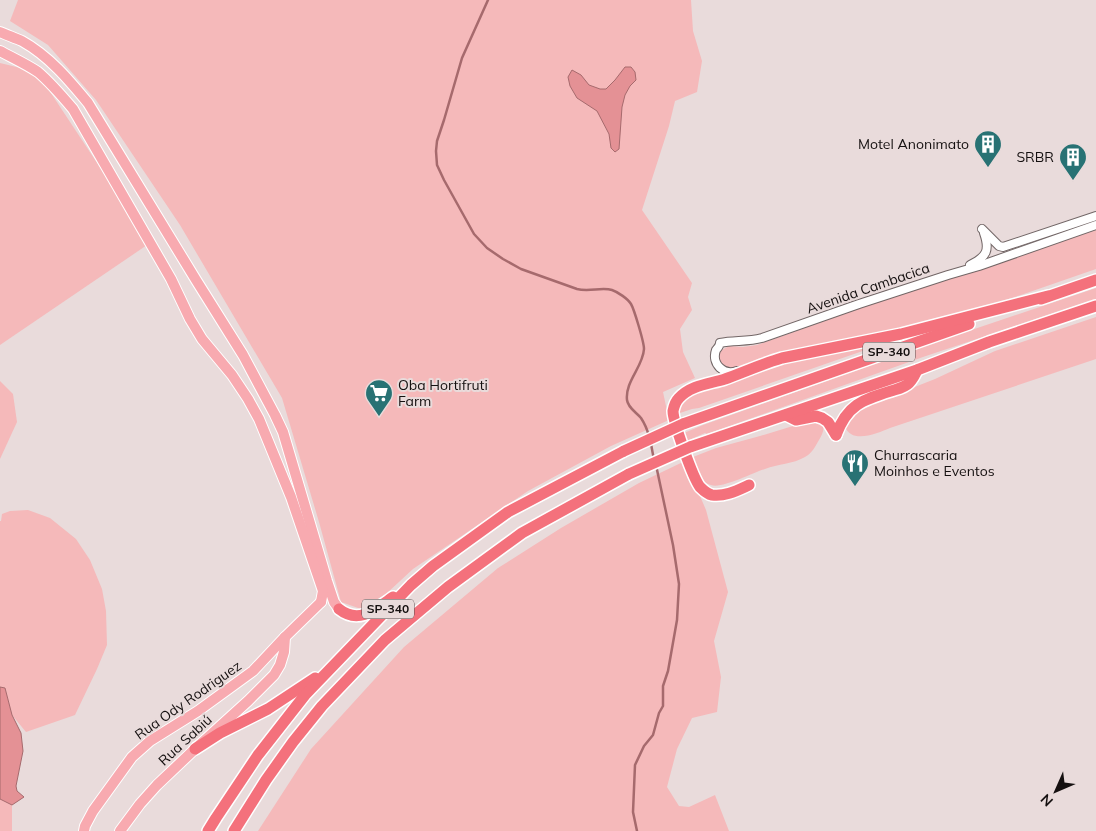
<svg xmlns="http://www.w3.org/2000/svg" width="1096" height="831" font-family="Mulish,sans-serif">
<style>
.green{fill:#f5b9ba}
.water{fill:#e49195;stroke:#a66a6d}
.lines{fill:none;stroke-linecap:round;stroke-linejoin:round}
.stream{stroke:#a66a6d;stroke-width:2.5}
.minor-casing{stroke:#726666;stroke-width:10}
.major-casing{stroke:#fff;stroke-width:12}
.highway-casing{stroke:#fff;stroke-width:14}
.minor{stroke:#fff;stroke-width:8}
.major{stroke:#f8aab0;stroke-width:10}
.highway{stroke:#f4717c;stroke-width:11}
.highway-bridge-casing{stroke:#fff;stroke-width:14;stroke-linecap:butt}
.highway-bridge{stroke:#f4717c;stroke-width:11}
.labels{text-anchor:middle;stroke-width:4;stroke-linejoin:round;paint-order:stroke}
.shield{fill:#e9dbdb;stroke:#554d4d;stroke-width:1}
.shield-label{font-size:12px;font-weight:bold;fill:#151010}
.poi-label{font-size:14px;fill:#151010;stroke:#e9dbdb;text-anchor:end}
.street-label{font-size:14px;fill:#151010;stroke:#e9dbdb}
</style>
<rect width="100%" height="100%" fill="#e9dbdb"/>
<g class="green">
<polygon points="18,0 691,0 693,31 702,61 697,92 675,101 669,126 642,210 692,283 688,297 692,310 680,329 683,352 695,378 663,392 669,420 611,446 528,491 413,569 386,594 361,609 341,602 319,522 282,398 180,225 96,100 48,45 10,21"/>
<polygon points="0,63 37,72 150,243 0,345"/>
<polygon points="1096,230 1096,269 1021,295 949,318 735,369 724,368 719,360 720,351 729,346 743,347 757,345 872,304"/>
<polygon points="1096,288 1096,299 923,357 707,434 705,433 687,441 684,433 703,425 933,343"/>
<path d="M1096,317V359L890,428C878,433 851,445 845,426L851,416L865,405L907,390L935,379L995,351Z"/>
<path d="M876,342L880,345L699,408L692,409L677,414C679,405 685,400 691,394L782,362Z"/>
<polygon points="0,381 13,394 17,422 0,459"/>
<path d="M806,422C821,422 829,423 819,440C815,447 812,453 805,457C793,464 778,464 765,469C752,473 722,489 711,485C699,482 697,468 693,457L716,448L760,436Z"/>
<polygon points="685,461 706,510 728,592 714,641 721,677 717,712 692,718 677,749 667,787 679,806 689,807 715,795 729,831 258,831 311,749 404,647 498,568 561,528 639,483"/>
<polygon points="28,510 50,518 76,539 90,560 102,589 106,611 107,645 97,669 75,715 26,732 12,715 5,688 0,687 0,521 1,521 2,514 10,511"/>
<polygon points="0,799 12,805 12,831 0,831"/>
</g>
<g class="water">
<polygon points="625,67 631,67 635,72 636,80 630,86 625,95 622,107 619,149 615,152 611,148 609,134 597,111 577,98 570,86 568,77 572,70 581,75 589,85 600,89 606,89 615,80"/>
<polygon points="0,687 5,688 12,715 21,733 23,751 16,786 17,791 24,797 12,805 0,799"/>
</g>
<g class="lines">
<g class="stream">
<path d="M488,0L462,58L444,120L437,141L436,151L437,165L444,180L474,234L487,248L503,259L521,269L577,289C589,292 602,287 612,290C618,292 628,299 631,304C634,309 644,342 644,349C643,367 625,381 627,400C628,408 636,412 641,418C645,424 647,429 649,436"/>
<polyline points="651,444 654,460"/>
<polyline points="637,831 633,812 635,765 644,746 653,735 659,713 663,706 663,686 668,671 677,620 679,584 673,545 656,465"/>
</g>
<g class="minor-casing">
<g id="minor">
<polyline points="982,229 999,246 1003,247 1096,216"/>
<path d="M970,265C987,257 990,250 984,233"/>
<path d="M737,371C724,376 711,364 716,350C717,349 720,345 720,343C734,340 747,342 762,338L859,304L948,275L979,266L1096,225"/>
</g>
</g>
<g class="major-casing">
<g id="major">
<path d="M0,32C7,35 15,38 22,41C49,56 69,80 88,103L196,280L243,355L275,415L283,432L327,581L334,602L339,609"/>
<path d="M0,51C13,58 26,64 38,72C51,83 62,96 73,109L171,279L190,319L202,339L232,375L248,399L259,419L291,497L321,585L323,591L321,602"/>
<polyline points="84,831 85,826 93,811 132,757 150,741 198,711 253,671 285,637 321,602"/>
<polyline points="120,831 140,804 157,785 195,749 248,701 274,675 280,665 284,652 285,637"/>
</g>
</g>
<g class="highway-casing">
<g id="highway">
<polyline points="1041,299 1096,280"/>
<polyline points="786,415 796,420 816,416 822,418 828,422 836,435"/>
<polyline points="683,424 969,324"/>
<path d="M836,435C847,405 862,400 891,391C897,389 904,388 909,383C912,380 915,375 917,370"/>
<polyline points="690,447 917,370 989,342 1096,306"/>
<path d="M749,485C738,490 725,497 712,495C707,494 703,490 700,487C693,478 673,422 673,411C674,406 676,401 679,398C691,385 709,384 725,379C744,372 762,364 782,358L901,334L1048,296"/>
<path d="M339,609C359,625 376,609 393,597"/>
<polyline points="195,749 220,733 268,709 315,678"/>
<polyline points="208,831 216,818 258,755 305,695 411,585 433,566 508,512 624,451"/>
<polyline points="234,831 266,780 293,742 322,706 385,640 448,587 522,533 629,474"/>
</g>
</g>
<use href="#minor" class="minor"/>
<use href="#major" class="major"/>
<use href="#highway" class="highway"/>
<g class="highway-bridge-casing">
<g id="highway-bridge">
<polyline points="624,451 683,424"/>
<polyline points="629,474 690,447"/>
</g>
</g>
<use href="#highway-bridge" class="highway-bridge"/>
</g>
<defs>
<g id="building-pin" transform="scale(1.4375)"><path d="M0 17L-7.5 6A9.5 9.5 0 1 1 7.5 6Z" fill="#287274" stroke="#e9dbdb"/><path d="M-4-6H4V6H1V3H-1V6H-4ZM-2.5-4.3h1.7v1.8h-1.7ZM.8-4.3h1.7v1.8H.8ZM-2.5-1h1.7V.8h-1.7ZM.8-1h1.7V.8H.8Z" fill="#fff"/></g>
<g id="supermarket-pin" transform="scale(1.4375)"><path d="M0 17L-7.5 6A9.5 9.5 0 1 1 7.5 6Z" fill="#287274" stroke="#e9dbdb"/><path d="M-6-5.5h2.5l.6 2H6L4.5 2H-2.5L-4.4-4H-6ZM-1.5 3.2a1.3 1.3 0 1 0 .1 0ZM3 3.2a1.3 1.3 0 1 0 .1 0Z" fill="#fff"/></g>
<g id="restaurant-pin" transform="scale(1.4375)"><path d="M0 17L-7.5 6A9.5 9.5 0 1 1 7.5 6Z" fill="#287274" stroke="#e9dbdb"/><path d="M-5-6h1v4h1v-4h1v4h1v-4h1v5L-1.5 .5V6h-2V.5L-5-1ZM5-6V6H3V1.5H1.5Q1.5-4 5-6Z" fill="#fff"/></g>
</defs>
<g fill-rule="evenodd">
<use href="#building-pin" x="988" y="144"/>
<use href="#building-pin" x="1073" y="157"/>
<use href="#supermarket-pin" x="379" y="393"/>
<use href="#restaurant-pin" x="855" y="463"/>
</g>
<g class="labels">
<g class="shield">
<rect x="863" y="342.5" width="52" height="19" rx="4"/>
<rect x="362" y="599.5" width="52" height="19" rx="4"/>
</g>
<g class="shield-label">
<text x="889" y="356">SP-340</text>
<text x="388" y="613">SP-340</text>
</g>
<g class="poi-label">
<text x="969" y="149">Motel Anonimato</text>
<text x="1054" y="162">SRBR</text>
<text x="398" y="390" text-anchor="start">Oba Hortifruti<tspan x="398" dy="16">Farm</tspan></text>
<text x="874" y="460" text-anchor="start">Churrascaria<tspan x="874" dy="16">Moinhos e Eventos</tspan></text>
</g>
<g class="street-label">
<text transform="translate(868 288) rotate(-19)" y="5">Avenida Cambacica</text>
<text transform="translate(188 700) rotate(-35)" y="5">Rua Ody Rodriguez</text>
<text transform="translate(185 740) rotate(-43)" y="5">Rua Sabiú</text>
</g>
</g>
<g transform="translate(1056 791) rotate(225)" stroke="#e9dbdb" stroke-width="4" paint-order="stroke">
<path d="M0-4L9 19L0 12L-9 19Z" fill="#151010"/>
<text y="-8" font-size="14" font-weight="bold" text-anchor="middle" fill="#151010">N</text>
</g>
</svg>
